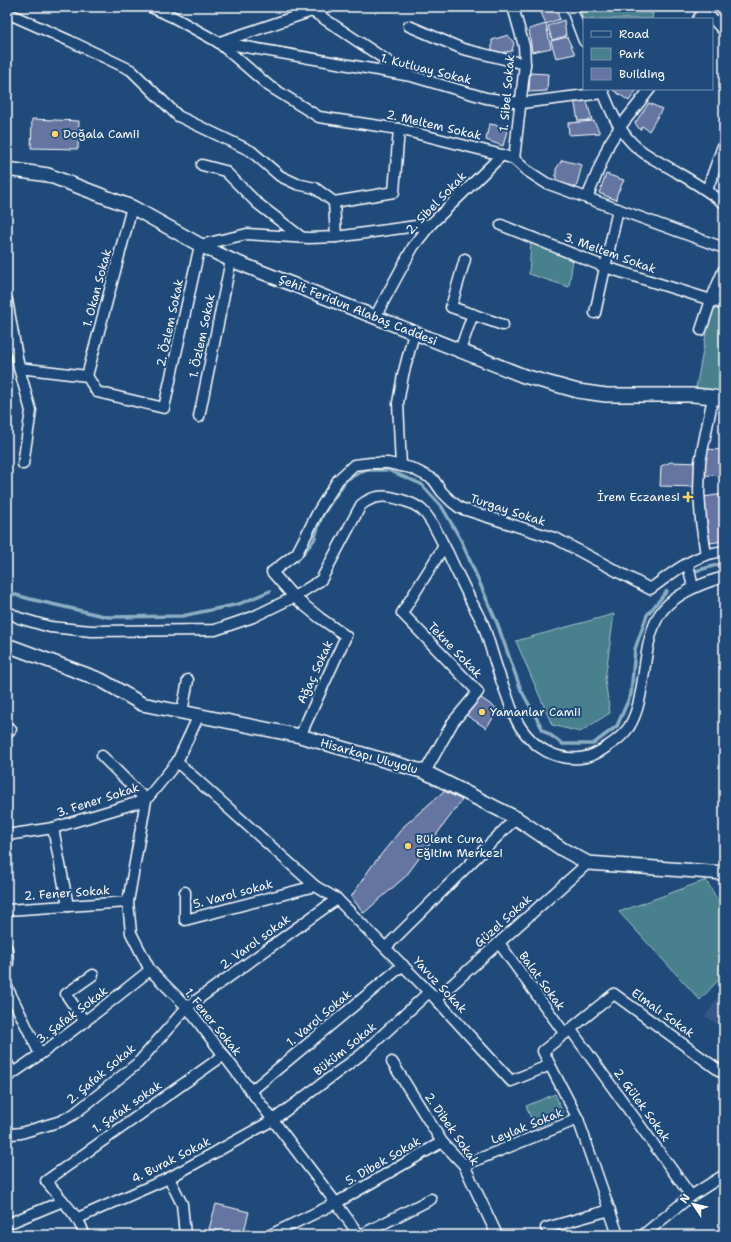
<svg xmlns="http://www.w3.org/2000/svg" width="731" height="1242" font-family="'Shantell Sans',sans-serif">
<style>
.built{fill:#345786}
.green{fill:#4a808e;stroke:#a4c0c6}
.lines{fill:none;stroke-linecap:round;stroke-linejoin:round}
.stream{stroke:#8dafc4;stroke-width:3.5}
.building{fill:#6574a2;stroke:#fff}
.minor-casing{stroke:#fff;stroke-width:13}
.tertiary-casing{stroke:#fff;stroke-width:16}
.minor{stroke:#1f4a7a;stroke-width:10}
.tertiary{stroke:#1f4a7a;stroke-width:13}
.poi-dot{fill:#ffd166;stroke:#1f4a7a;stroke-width:1.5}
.labels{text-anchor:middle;stroke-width:4;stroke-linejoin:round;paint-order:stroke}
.street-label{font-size:12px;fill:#fff;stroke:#1f4a7a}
.poi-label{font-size:12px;fill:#fff;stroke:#1f4a7a;text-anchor:start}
</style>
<rect width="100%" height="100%" fill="#1f4a7a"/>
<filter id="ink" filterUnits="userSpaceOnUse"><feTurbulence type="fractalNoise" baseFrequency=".025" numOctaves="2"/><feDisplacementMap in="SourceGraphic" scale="8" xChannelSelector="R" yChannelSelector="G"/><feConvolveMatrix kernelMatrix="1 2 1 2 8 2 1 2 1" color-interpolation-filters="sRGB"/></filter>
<g filter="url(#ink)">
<polygon class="built" points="724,989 724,1029 705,1016"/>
<g class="green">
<polygon points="592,7 653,13 652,19 584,19 584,24 581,11"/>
<polygon points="531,242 573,259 569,287 529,274"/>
<polygon points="711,308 724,311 724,394 696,388"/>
<polygon points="614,614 605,680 610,713 580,732 552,725 516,641"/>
<polygon points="706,880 724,911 724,974 700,1000 619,912"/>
<polygon points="555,1094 564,1116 535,1128 526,1106"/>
</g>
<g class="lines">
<g class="stream">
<polyline points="297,561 314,540 322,516 346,480 364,470 388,470 421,484 442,507 461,540 497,623 521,690 543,730 563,744 593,744 617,726 631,694 635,649 647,615 667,591"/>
<polyline points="692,572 724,563"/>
<polyline points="9,593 30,599 108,617 182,616 239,604 270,591"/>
</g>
</g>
<g class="building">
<polygon points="546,7 554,7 560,19 546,24 540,10"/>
<polygon points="564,20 566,36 552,40 548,26"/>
<polygon points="546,24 551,48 532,52 529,29"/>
<polygon points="508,35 514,43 512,51 492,54 492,40"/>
<polygon points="567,37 575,54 556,58 551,41"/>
<polygon points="530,73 548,74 547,91 529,92"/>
<polygon points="613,89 637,89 629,101 613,90"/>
<polygon points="586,98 592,120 578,121 574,99"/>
<polygon points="649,103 662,109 649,131 642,126 640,130 635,123"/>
<polygon points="32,119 79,121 78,149 31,148"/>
<polygon points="594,121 600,133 569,135 568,123"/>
<polygon points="489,124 508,127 503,146 486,140"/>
<polygon points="562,160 582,165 576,188 556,184 556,169"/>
<polygon points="606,174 624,180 617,194 616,200 599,193"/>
<polygon points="705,449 724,450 724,476 704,475"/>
<polygon points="671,462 699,463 698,487 660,486 661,466"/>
<polygon points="724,494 724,541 710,543 703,497"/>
<polygon points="478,696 499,710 486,728 466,715"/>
<polygon points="444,791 462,800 406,876 364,913 351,897 371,867 404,826"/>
<polygon points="216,1204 249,1212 243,1235 234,1235 209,1229"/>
</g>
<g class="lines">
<g class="minor-casing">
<g id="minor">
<polyline points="151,7 173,17 218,42 269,86 319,117 399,129 502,155 514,159 526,170 546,183 724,248"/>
<polyline points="311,7 312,11 323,18 407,74"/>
<polyline points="513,7 524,46 525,64 514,159"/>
<polyline points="571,7 584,41"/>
<polyline points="7,13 70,41 131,70 178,116 251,151 280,176 297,184 315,188 334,202"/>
<polyline points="698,19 701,15 713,19 724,31"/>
<polyline points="409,26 463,49 525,64"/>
<polyline points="218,42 411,76 486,98 521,103 603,93"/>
<polyline points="220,42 312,11"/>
<path d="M602,89C609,107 618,129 632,143C644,156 663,163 678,173C694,182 709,192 724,203"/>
<polyline points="202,165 225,171 257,203 301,237"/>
<polyline points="707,190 724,143"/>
<polyline points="587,198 609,144 620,127 650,89"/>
<polyline points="334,202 394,192 399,129"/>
<polyline points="334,202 336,237"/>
<polyline points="501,225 605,267 724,304"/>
<polyline points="465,259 451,307 503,325"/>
<polyline points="7,300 19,368 87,376 97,392 164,408 200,245 247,234 309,238 336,237 431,224"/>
<polyline points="595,313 618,209"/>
<polyline points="375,317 413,247 431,224 502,155"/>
<polyline points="701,330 711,300 724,269"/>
<polyline points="460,350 473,314"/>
<polyline points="19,368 31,411 23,464"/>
<polyline points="87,376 132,207"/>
<polyline points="199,417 231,260"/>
<polyline points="401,466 398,403 403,375 414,333"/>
<polyline points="706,555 701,521 699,492 700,462 713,397"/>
<polyline points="688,564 693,588"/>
<path d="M7,611L19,618L50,627L91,631L215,630L253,617L294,597L321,580L361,505C366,501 371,498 378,497C390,495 413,502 422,510C433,520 441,541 448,553C455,569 463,584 470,599C474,607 479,616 483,624C491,647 497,671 506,693C510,705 514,718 521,728C535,748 555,760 580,758C591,757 600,752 608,746C616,741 624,734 629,727C648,696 640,650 658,617C669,596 702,583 724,577"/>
<polyline points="182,712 188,680"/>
<polyline points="7,733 11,729"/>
<path d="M300,736L346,636L320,618L294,597L272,572L297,553L318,512L338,480L354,465L371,463H388L411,468L433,479L442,492L451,501L460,508L557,539L650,589C667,577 685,562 706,555C711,553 718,552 724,551"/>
<polyline points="102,756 146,800 128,902 131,933 150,970 187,1007 336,1203 359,1235"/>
<polyline points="177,762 315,886 337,899 436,999 511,1081 550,1065 578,1119 618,1235"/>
<polyline points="425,772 453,722 478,692 402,613 444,546"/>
<polyline points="53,828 68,906"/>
<polyline points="7,835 53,828 146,800 177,762 199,715"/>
<polyline points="185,892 185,920 315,886"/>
<polyline points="7,910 128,902"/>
<polyline points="499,943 565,1034"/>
<polyline points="386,947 516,818"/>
<polyline points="7,949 8,963 7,969"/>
<polyline points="7,987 40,1054"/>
<polyline points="436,999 588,863"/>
<polyline points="85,1022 66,994 93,975"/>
<polyline points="571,1030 691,1196"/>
<polyline points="392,1062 442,1142 464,1165 497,1235"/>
<polyline points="7,1063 13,1073"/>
<polyline points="550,1065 543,1051 614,994 724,1074"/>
<path d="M7,1077C57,1044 103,1008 150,970"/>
<polyline points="251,1091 403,965"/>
<polyline points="7,1131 12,1134 21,1133 61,1121 74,1114 138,1063 187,1007 337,899"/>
<polyline points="464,1165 578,1119"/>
<polyline points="169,1178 182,1204 185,1235"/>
<polyline points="63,1201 46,1181 224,1055"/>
<polyline points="78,1218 169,1178 273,1120 362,1054 429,992"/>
<path d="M12,1222L63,1201C72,1212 81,1221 84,1235"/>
<polyline points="546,1228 610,1210"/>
<polyline points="270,1235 336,1203 442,1142"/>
<polyline points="361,1235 431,1199"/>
<polyline points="643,1235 691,1196 724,1175"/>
</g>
</g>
<g class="tertiary-casing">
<g id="tertiary">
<polyline points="7,169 48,175 132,207 200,245 231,260 524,376 578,391 606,395 693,395 713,397 724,399"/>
<polyline points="7,645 101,680 142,704 300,736 425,772 516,818 562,849 588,863 724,873"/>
</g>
</g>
<use href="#minor" class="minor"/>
<use href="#tertiary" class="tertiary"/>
</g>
</g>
<g class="poi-dot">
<circle cx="55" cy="134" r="4"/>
<path d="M686 491h4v4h4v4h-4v4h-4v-4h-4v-4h4z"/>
<circle cx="482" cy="712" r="4"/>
<circle cx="408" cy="846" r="4"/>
</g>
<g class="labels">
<g class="street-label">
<text transform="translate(426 69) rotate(14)" y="4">1. Kutluay Sokak</text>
<text transform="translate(507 93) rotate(-85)" y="4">1. Sibel Sokak</text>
<text transform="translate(434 125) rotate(13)" y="4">2. Meltem Sokak</text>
<text transform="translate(436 203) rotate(-46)" y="4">2. Sibel Sokak</text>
<text transform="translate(610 253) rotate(20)" y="4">3. Meltem Sokak</text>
<text transform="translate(97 288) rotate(-75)" y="4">1. Okan Sokak</text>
<text transform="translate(358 310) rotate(22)" y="4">Şehit Feridun Alabaş Caddesi</text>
<text transform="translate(170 323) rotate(-78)" y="4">2. Özlem Sokak</text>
<text transform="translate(202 336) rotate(-78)" y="4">1. Özlem Sokak</text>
<text transform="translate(508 510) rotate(18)" y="4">Turgay Sokak</text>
<text transform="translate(455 650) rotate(46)" y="4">Tekne Sokak</text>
<text transform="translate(315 672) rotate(-65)" y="4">Ağaç Sokak</text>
<text transform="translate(369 756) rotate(16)" y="4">Hisarkapı Uluyolu</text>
<text transform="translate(98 800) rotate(-18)" y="4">3. Fener Sokak</text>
<text transform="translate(67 893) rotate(-4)" y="4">2. Fener Sokak</text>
<text transform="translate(233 894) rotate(-15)" y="4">5. Varol sokak</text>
<text transform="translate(503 921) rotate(-42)" y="4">Güzel Sokak</text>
<text transform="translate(255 942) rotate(-36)" y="4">2. Varol sokak</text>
<text transform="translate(542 981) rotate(54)" y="4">Balat Sokak</text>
<text transform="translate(440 985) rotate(47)" y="4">Yavuz Sokak</text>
<text transform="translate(663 1013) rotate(36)" y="4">Elmalı Sokak</text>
<text transform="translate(72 1015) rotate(-37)" y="4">3. Şafak Sokak</text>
<text transform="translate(319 1018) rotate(-40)" y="4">1. Varol Sokak</text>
<text transform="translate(213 1022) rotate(51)" y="4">1. Fener Sokak</text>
<text transform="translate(345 1049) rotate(-39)" y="4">Büküm Sokak</text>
<text transform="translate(101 1074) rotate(-40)" y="4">2. Şafak Sokak</text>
<text transform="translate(642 1105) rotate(54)" y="4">2. Gülek Sokak</text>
<text transform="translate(127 1107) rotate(-35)" y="4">1. Şafak sokak</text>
<text transform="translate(527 1126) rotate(-22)" y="4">Leylak Sokak</text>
<text transform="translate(452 1129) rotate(55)" y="4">2. Dibek Sokak</text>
<text transform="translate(171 1160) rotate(-27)" y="4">4. Burak Sokak</text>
<text transform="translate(383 1161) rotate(-30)" y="4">5. Dibek Sokak</text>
</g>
<g class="poi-label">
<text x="63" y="138">Doğala Camii</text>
<text x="680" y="501" text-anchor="end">İrem Eczanesi</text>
<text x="490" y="716">Yamanlar Camii</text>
<text x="416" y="843">Bülent Cura<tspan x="416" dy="14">Eğitim Merkezi</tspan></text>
</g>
</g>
<rect width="731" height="1242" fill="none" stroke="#1f4a7a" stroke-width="24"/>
<rect x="12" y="12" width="707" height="1218" fill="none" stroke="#fff" stroke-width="1.5" filter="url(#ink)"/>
<rect x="583" y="18" width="130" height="72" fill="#1f4a7a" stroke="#7992af"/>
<rect x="591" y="31" width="20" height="6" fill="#1f4a7a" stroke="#7992af"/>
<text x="619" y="38" font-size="12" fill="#ffffff">Road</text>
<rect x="591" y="48" width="20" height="12" fill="#4a808e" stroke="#7992af"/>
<text x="619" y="58" font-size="12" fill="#ffffff">Park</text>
<rect x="591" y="68" width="20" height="12" fill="#6574a2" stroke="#7992af"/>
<text x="619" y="78" font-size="12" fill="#ffffff">Building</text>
<g transform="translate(693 1204) rotate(305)" stroke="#1f4a7a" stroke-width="3" paint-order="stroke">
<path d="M0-3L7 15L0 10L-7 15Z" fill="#ffffff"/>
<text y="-6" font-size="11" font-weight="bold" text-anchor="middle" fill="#ffffff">N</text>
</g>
</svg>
